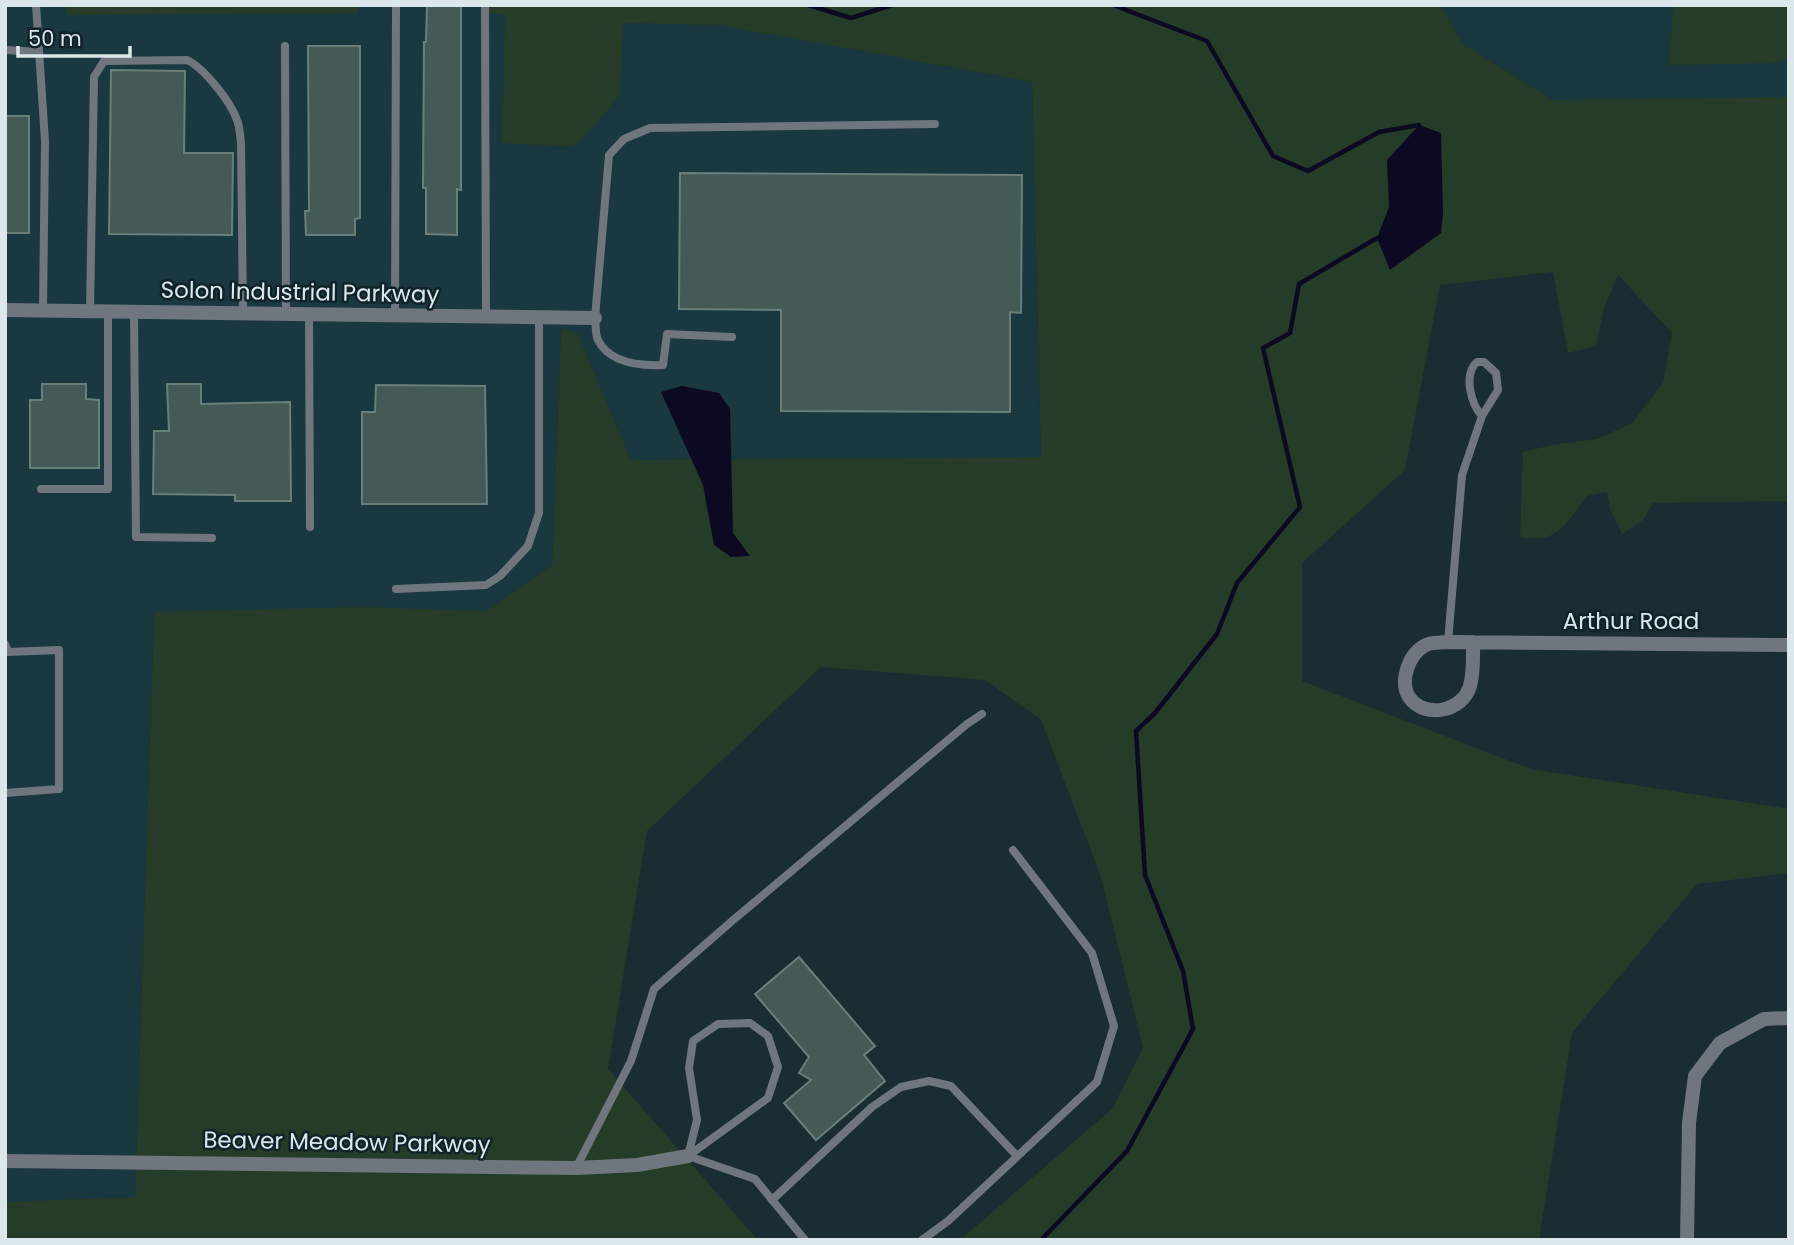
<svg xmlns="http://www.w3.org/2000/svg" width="1794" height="1245" font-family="Poppins,sans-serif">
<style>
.built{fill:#1a383f}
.green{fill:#253c28;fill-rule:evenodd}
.water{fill:#0c0a22}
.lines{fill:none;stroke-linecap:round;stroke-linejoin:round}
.stream{stroke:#0c0a22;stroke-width:4.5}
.building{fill:#445a56;stroke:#687f7a;stroke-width:2}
.lane{stroke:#70767d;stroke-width:8}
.street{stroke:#70767d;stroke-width:14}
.labels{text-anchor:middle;stroke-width:5;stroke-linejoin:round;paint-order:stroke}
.street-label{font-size:23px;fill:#dbe7eb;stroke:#0f2328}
</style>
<rect width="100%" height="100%" fill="#192d32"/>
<g class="built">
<polygon points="5,5 485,5 623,23 719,24 1032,82 1041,458 631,460 578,334 561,328 552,565 486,611 154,612 135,1198 5,1202"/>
<polygon points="1440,5 1789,5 1789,100 1553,100 1463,44"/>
</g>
<g class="green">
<polygon points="67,5 358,5 358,13 67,15"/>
<path d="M485,5H1440L1463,44L1553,100L1789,97V501L1653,503L1643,520L1622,534L1610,509L1607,492L1587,496C1565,524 1560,544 1520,537L1523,452L1552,445L1597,439L1632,423L1663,383L1672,333L1618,275L1604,308L1596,346L1568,353L1553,272L1440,285L1405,470L1302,563V681L1531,769L1789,809V873L1697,884L1572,1033L1539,1240H960L1112,1109L1143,1048L1101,877L1041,720L985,680L821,667L647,831L608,1069L758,1240H5V1202L135,1197L154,612L359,607L486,611L552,565L561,328L578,334L631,460L1041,457L1032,82L719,25L623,23L620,95L581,141L571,147L502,143L505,15L486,13ZM1389,207L1390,269L1377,238Z"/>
<polygon points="1671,5 1789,5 1789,58 1777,63 1669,65 1673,8"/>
</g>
<g class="water">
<polygon points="1419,125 1441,133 1443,213 1441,233 1390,270 1377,238 1389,207 1387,160"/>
<polygon points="682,386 719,393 730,409 733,533 750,556 731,557 714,545 703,485 661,392"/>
</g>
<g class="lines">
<g class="stream">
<polyline points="808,5 851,18 892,5"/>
<polyline points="1113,5 1207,41 1273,156 1308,171 1379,132 1419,125"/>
<polyline points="1041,1240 1127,1151 1193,1029 1183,971 1145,875 1136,731 1155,713 1217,634 1237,583 1300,507 1263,348 1290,333 1299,284 1377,238"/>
</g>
</g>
<g class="building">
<polygon points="427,5 461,5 461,190 457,189 457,235 426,234 426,188 423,188 424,42 426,42"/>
<polygon points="308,46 360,46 360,218 355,219 355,235 306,235 305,211 309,211"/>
<polygon points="111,70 185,71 184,153 233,153 232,235 109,234"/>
<rect x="5" y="116" width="24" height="117"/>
<polygon points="680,173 1022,175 1021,313 1010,312 1010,412 781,411 781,310 679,309"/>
<polygon points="42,384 86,384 86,399 99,400 99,468 30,468 30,400 42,400"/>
<polygon points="167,384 201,384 201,404 290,402 291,501 235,501 235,495 153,494 154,431 169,431"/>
<polygon points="376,385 485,386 487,504 362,504 362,412 375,412"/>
<polygon points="799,957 875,1046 864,1055 885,1081 816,1140 784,1103 811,1080 799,1073 809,1057 755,994"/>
</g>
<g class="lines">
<g class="lane">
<polyline points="36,5 45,141 43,310"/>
<polyline points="485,5 486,317"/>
<polyline points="285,46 286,314"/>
<polyline points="5,50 39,52"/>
<path d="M90,311L94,77L104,61L187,60C204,68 231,102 237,120C240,127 240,136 241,143L243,313"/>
<polyline points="134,312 136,537 212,538"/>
<polyline points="309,315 310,527"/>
<polyline points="395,316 396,5"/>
<path d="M732,337L667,334L663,365C641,366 610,364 598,340C595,334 596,325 595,318L609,155L624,139L650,128L935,124"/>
<polyline points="41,489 108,489 108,312"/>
<polyline points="396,589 486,585 500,576 528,546 539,513 539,317"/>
<path d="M1448,642L1462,475L1482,416L1498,390L1496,373L1484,362H1477C1463,374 1471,404 1482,416"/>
<polyline points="5,644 8,652 59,650 59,789 5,793"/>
<polygon points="750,1023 768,1036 778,1067 768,1098 688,1156 697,1120 689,1068 693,1041 718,1024"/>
<polyline points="688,1156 755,1179 805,1240"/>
<polyline points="576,1168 631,1061 654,989 732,921 967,724 982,714"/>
<polyline points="772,1200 872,1107 901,1087 929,1081 951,1086 1017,1156"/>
<polyline points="922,1240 948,1221 1097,1082 1114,1026 1092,953 1013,850"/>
</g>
<g class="street">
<polyline points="5,310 595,318"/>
<path d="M1473,642C1473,656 1474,672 1470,686C1463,711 1425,720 1409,697C1399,681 1409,653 1426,645C1432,642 1441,643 1448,642L1789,645"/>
<polyline points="5,1161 576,1168 637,1165 688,1156"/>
<polyline points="1687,1240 1689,1123 1695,1076 1720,1043 1764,1019 1789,1018"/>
</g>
</g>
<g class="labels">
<g class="street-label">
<text transform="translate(300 292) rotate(1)" y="8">Solon Industrial Parkway</text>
<text x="1631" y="629">Arthur Road</text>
<text transform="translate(347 1142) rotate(1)" y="8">Beaver Meadow Parkway</text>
</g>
</g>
<rect width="1794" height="1245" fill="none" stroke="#dbe7eb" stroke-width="14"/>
<path d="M18 46v10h112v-10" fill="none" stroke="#dbe7eb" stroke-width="3.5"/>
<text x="28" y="46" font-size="21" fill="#dbe7eb" stroke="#0f2328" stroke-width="5" paint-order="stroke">50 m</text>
</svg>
